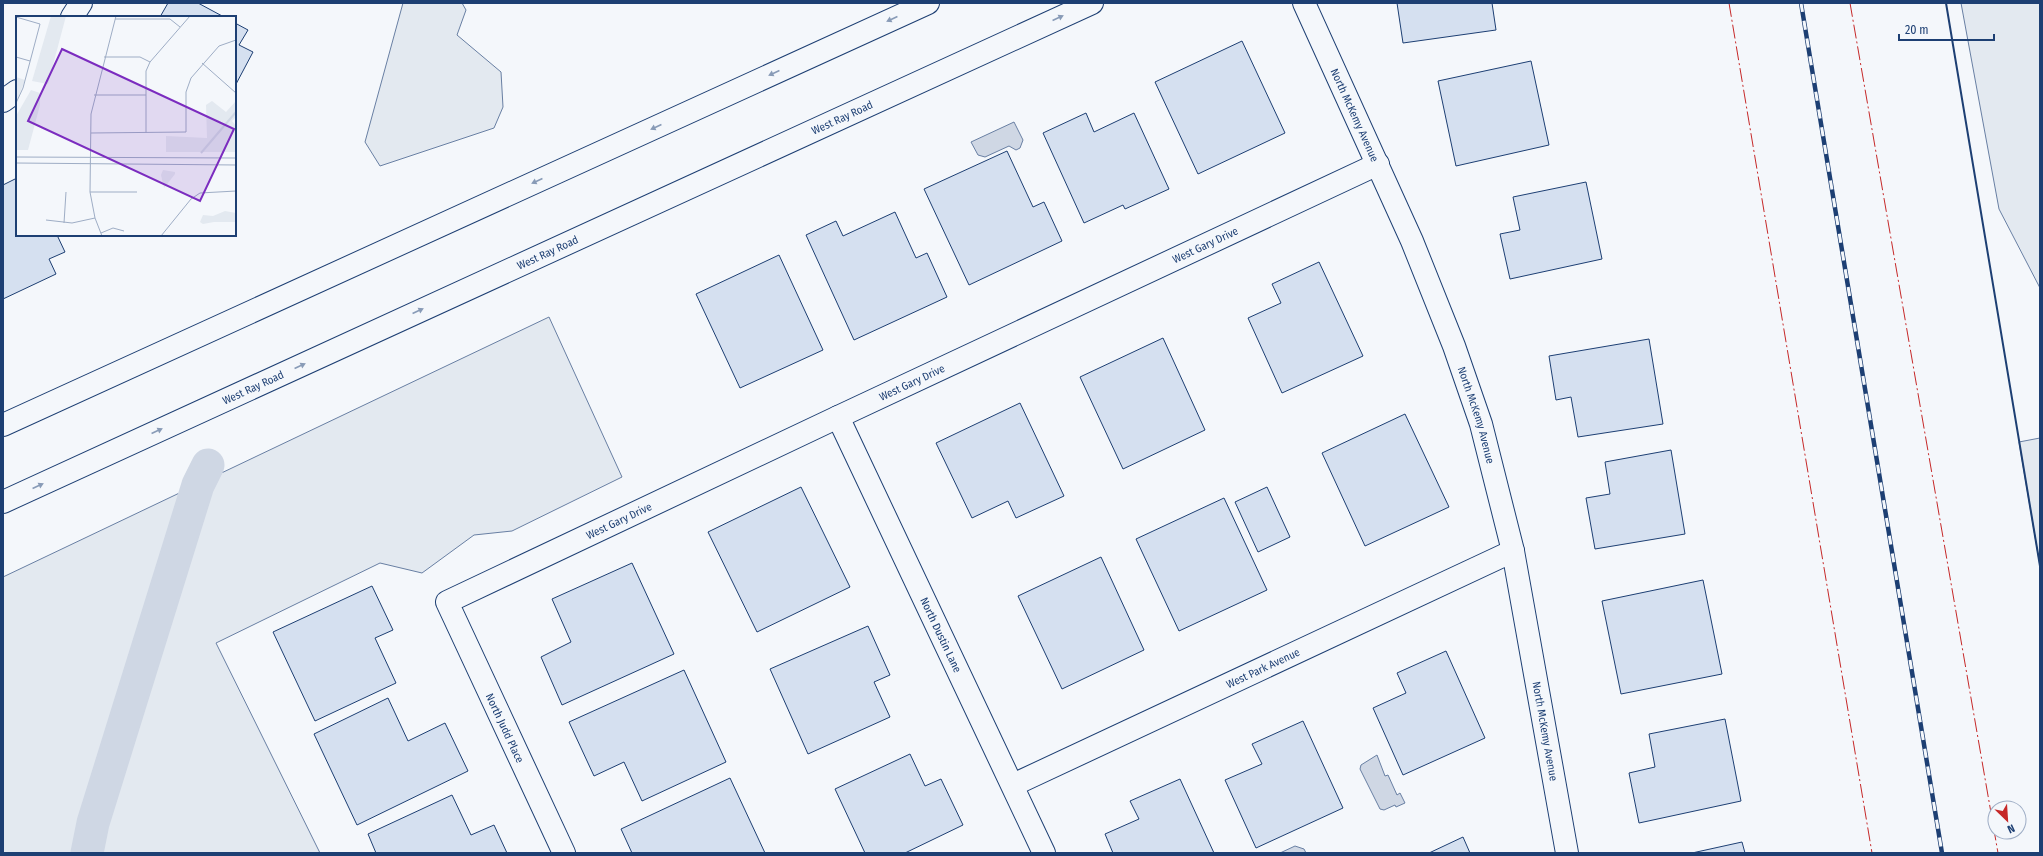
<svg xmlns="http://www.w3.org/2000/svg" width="2043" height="856" font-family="'Fira Sans Condensed',sans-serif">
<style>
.green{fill:#e3e9f0;stroke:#687fa3}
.water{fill:#cfd7e4;stroke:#687fa3}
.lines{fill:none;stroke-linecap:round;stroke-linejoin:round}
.canal{stroke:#cfd7e4;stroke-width:33}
.building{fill:#d5e0f0;stroke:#1d3f73}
.minor-casing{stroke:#1d3f73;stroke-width:24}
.major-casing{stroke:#1d3f73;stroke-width:24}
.minor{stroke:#f4f7fb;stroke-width:22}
.major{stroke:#f4f7fb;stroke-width:22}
.rail-casing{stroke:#1d3f73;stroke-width:4.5}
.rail{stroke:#f4f7fb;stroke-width:3;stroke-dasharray:9;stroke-linecap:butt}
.wall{stroke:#1d3f73;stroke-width:2}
.power{stroke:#c62828;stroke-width:1;stroke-dasharray:14 3 2 3;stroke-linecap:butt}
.oneway{fill:#889bb7}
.labels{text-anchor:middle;stroke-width:3;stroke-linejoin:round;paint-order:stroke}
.street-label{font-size:11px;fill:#1d3f73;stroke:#f4f7fb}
.inset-river{fill:none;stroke:#cfd7e4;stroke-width:2}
.inset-road{fill:none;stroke:#9eadc5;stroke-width:1}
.view{fill:#7b2cbf;fill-opacity:0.15;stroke:#7b2cbf;stroke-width:2}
.inset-edge{fill:none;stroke:#1d3f73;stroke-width:2}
</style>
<rect width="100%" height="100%" fill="#f4f7fb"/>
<g class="green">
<polygon points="403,3 462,3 466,10 457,35 501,72 503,107 494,128 380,166 365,142"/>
<polygon points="1961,3 2040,3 2040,288 1999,209"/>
<polygon points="549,317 622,477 512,531 474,535 422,573 380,563 216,643 320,853 3,853 3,577"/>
<polygon points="2040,438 2040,566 2019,442"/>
</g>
<g class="water">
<polygon points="1014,122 1023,140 1020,148 1016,150 1009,146 985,157 978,155 971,142"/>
<polygon points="1377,755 1385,776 1388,775 1397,795 1400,793 1405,803 1396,807 1395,805 1384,810 1380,809 1360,769 1361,765"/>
<polygon points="1295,846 1304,849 1306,853 1280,853"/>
</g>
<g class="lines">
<polyline class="canal" points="87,853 93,823 198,485 208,465"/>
</g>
<g class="building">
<polygon points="168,3 198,3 224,17 160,17"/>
<polygon points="1397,3 1492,3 1496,30 1403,43"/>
<polygon points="235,23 248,30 239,45 253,52 235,86"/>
<polygon points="1242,41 1285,133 1198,174 1155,82"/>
<polygon points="1531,61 1549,145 1456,166 1438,81"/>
<polygon points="1086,113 1094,132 1134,113 1169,189 1125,209 1123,205 1084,223 1043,133"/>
<polygon points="1007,151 1033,207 1044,202 1062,241 969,285 924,189"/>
<polygon points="17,178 17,235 57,235 65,252 49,259 56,274 3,299 3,185"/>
<polygon points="1586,182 1602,259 1510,279 1500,234 1520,230 1513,197"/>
<polygon points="895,212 916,258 927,253 947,297 854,340 806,235 836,221 843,236"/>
<polygon points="779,255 823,350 740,388 696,294"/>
<polygon points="1319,262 1363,356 1282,393 1248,318 1281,303 1272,284"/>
<polygon points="1163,338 1205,430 1123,469 1080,377"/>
<polygon points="1649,339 1663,424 1578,437 1571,397 1556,400 1549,356"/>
<polygon points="1020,403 1064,496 1016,518 1008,501 972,518 936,443"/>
<polygon points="1405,414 1449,507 1365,546 1322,453"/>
<polygon points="1671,450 1685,534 1595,549 1586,498 1610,494 1605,462"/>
<polygon points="801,487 850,587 757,632 708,532"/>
<polygon points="1267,487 1290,537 1258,552 1235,502"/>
<polygon points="1224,498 1267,590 1179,631 1136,539"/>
<polygon points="1101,557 1144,650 1062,689 1018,596"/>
<polygon points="632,563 674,654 562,705 541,657 571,642 552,599"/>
<polygon points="1703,580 1722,674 1621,694 1602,601"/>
<polygon points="372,586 393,630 375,638 396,683 315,721 273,632"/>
<polygon points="868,626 890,675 874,682 890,717 808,754 770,669"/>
<polygon points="1446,651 1485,738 1403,775 1373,708 1406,693 1397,673"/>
<polygon points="684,670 726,762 642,801 624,762 594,776 569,722"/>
<polygon points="388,698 408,741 445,723 468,771 357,825 314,734"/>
<polygon points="1725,719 1741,801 1639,823 1629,773 1655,767 1649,734"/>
<polygon points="1303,721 1343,808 1256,848 1225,780 1262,764 1252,744"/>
<polygon points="910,754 925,786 941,779 963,825 905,853 865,853 835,789"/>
<polygon points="730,778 765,853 632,853 621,829"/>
<polygon points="1180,779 1214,853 1113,853 1105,834 1139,819 1130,801"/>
<polygon points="452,795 471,835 494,825 507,853 376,853 368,834"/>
<polygon points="1463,837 1470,853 1429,853"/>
<polygon points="1742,842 1745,853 1692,853"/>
</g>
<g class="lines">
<g class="minor-casing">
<g id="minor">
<path id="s1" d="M1304,3L1412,241L1454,346L1481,424L1513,551L1567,853"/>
<polyline points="72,17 81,3"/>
<polyline points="3,101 17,91"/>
<path id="s2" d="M838,417L1044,853"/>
<path id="s3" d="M1013,785L1513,551"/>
<path id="s4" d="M564,853L447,602L838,417L1378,164"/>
</g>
</g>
<g class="major-casing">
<g id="major">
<polyline points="3,425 928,3"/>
<path id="s5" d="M3,502L1092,3"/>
</g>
</g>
<use href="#minor" class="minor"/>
<use href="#major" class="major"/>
<g class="rail-casing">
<polyline id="rail" points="1801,3 1942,853"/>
</g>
<use href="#rail" class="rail"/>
<polyline class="wall" points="1946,3 2040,566"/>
<g class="power">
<polyline points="1729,3 1872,853"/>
<polyline points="1850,3 1998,853"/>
</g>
</g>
<defs><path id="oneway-solid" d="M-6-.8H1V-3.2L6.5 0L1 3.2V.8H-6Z"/></defs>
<g class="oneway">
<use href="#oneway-solid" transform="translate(1058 18) rotate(-25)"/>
<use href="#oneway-solid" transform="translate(892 19) rotate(155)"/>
<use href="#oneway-solid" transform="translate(774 73) rotate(155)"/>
<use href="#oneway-solid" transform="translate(656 127) rotate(155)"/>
<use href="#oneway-solid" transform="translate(537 181) rotate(155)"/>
<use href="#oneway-solid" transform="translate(418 311) rotate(-25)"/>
<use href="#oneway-solid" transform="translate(300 366) rotate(-25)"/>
<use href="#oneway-solid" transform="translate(157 431) rotate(-25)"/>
<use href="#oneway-solid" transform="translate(38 486) rotate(-25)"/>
</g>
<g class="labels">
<g class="street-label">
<text dy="4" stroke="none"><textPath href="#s1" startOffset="123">North McKemy Avenue</textPath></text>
<text dy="4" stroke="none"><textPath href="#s5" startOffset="923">West Ray Road</textPath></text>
<text dy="4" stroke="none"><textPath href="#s4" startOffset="1115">West Gary Drive</textPath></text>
<text dy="4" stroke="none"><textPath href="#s5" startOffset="599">West Ray Road</textPath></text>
<text dy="4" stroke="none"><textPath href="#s4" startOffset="791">West Gary Drive</textPath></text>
<text dy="4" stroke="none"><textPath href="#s5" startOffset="275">West Ray Road</textPath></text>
<text dy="4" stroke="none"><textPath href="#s1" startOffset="447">North McKemy Avenue</textPath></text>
<text dy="4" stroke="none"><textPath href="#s4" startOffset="467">West Gary Drive</textPath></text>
<text dy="4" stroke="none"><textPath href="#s2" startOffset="241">North Dustin Lane</textPath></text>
<text dy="4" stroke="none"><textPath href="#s3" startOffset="276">West Park Avenue</textPath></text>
<text transform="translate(505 728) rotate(65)" y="4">North Judd Place</text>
<text dy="4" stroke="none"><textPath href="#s1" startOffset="771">North McKemy Avenue</textPath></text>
</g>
</g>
<g transform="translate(16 16)">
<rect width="220" height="220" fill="#f4f7fb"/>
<path d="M35,0H50L32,68L16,65ZM0,61L9,64L0,87ZM15,74L24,77V89L12,134H0V100ZM196,85L210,96L220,85V101L216,105L220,110V136H150V120L191,122L190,89ZM147,154L159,156V158L148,172L145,159ZM209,195L220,197V206H198L187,208L184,206L187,199L197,200Z" fill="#e3e9f0"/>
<path class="inset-river" d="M185,137L220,96"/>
<path class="inset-road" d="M0,1L24,8L7,72L0,87M99,3H154L164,11M0,41L14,45M88,41H124L134,46M186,47L220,77M78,79H130M75,117L170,116V76L175,62L203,30L220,24M130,117V55L134,46L174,0M0,141L220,142M0,147L220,149M74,176H121M30,204L56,207L79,202M48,207L50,176M85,217L97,212L108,215M86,220L79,202L74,176L75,98L100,0M145,220L175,183L184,177L220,175"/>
<path class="view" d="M46,33L218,113L184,185L12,105Z"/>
<rect width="220" height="220" class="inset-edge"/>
</g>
<rect width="2043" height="856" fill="none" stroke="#1d3f73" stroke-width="8"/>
<g transform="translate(2007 820) rotate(155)"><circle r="19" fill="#f4f7fb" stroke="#9eadc5"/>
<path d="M0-3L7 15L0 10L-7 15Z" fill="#c62828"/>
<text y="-6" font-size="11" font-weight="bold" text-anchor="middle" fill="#1d3f73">N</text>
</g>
<path d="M1899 34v6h95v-6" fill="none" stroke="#1d3f73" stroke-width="2"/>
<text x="1905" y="34" font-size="12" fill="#1d3f73" stroke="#f4f7fb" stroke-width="3" paint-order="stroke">20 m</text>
</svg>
